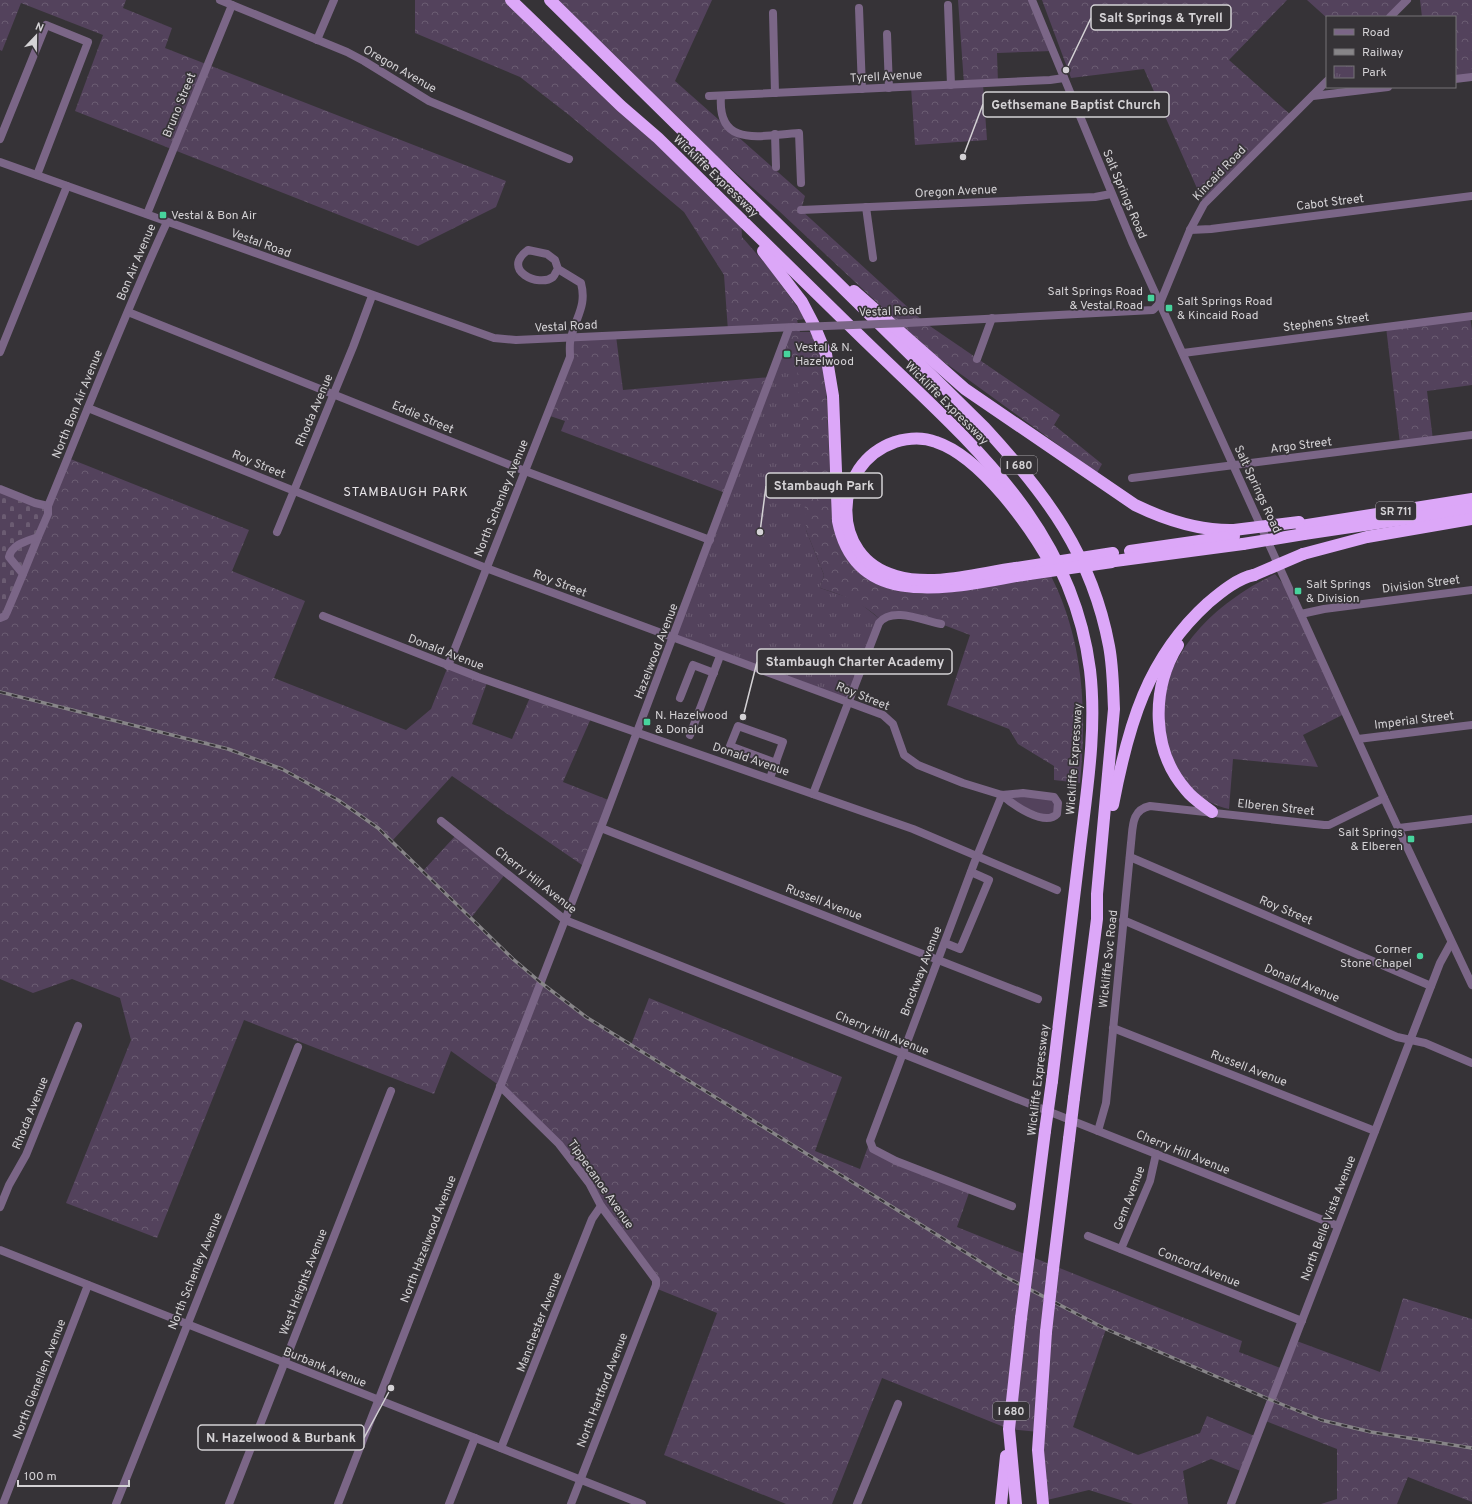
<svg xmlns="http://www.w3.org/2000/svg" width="1472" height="1504" font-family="Overpass,sans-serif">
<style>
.grass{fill:#53425c}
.forest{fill:url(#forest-crowns)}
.cemetery{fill:url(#cemetery-stones)}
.park{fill:url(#park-tufts)}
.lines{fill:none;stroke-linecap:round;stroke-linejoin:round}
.minor{stroke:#7b6687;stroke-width:8}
.highway{stroke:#dca7f8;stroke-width:12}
.rail-casing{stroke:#878588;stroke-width:3.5}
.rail{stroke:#363337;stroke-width:2;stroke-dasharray:6;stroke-linecap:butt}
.minor-bridge{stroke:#7b6687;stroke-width:8}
.highway-bridge{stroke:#dca7f8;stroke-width:12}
.poi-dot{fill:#47d49d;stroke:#363337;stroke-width:1.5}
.labels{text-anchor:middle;stroke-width:3.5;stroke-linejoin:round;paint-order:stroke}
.shield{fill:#363337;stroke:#a5a2a6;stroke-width:1}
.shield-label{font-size:11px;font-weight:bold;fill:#d4d2d5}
.street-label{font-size:12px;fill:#d4d2d5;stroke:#363337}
.poi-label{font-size:12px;fill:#d4d2d5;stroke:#363337;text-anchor:start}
.neighbourhood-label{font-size:13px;letter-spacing:1px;fill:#e5e2e6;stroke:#363337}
.leader{fill:none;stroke:#d4d2d5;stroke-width:1.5}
.callout-dot{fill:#d4d2d5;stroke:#363337;stroke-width:1.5}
.callout{fill:#363337;stroke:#d4d2d5;stroke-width:1.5}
.callout-label{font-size:13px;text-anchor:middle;font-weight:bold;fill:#d4d2d5}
</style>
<defs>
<pattern id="forest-crowns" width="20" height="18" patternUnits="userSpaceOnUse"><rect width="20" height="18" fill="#53425c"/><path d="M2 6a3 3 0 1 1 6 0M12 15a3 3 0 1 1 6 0" fill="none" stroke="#6b5c72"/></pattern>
<pattern id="cemetery-stones" width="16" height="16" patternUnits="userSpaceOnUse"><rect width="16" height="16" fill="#53425c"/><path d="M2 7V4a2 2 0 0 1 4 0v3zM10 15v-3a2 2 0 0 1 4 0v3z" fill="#6b5c72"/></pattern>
<pattern id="park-tufts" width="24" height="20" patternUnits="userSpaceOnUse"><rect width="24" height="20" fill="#53425c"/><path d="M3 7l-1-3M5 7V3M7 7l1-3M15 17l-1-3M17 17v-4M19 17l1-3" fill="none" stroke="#6b5c72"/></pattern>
</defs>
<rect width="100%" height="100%" fill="#363337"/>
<polygon class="grass" points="1012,793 1050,796 1058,803 1051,818 1009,801"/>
<g class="forest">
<polygon points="0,0 126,0 123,8 172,28 165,48 506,181 496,207 418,246 75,111 103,35 21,3 2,51 0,50"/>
<path d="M415,0H511L741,219L742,237L768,267L806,319L797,320L800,332H814L822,356L826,385L832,519L844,551L866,576L884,587L896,591L922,594L1051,576C1084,641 1087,713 1080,783L1054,780V766L1018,744L1009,729L947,705L970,635L941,624L901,615L881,620C863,603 843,595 820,588L824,575L806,530L778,359L789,328L728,331L724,275L684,212L569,115L520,77L415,33Z"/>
<polygon points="550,0 712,0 675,81 805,196 801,210 924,322 1060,415 1054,425 1102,464 1097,473 929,351 779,211 648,96"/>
<polygon points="958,0 1032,0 1052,51 997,53 998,83 983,84 987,140 915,145 911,87 964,84"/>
<polygon points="1042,0 1287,0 1229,60 1292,116 1204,204 1144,69 1071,78"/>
<polygon points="1307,0 1407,0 1390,17 1327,17 1327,18"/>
<polygon points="1420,0 1472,0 1472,77 1455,79 1455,17 1422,17"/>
<polygon points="1470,316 1472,330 1472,385 1427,391 1433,440 1400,444 1386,327"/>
<polygon points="616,336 623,390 771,377 728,494 561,431 565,421 547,415 570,357 571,338"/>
<polygon points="68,458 249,530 232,571 305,601 274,678 406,730 431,709 448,666 488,680 472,724 512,739 531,695 592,716 563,782 611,801 585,867 452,776 392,841 423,871 457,834 506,873 471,918 540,982 586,1017 631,1045 649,998 842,1077 815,1151 860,1169 870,1141 871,1147 970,1190 957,1227 1242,1341 1239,1352 1283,1369 1294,1340 1380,1372 1403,1298 1472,1319 1472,1502 1408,1477 1397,1504 1321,1504 1337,1499 1337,1449 1263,1420 1271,1400 1106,1329 1073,1427 1138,1455 1200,1433 1207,1416 1257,1437 1243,1472 1211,1459 1183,1471 1188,1504 1133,1504 1089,1490 1047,1500 1039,1432 1009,1429 882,1378 832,1504 786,1504 664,1455 717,1313 655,1288 656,1285 572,1159 500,1086 451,1051 434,1094 244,1020 157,1238 66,1203 131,1040 120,998 72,979 33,993 0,979 0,618"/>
<path d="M1275,574L1292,595L1346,713L1303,735L1318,767L1233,759L1229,809C1202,803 1186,786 1174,762C1137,678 1203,608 1275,574Z"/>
</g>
<polygon class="cemetery" points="0,489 48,506 48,514 0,618"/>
<polygon class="park" points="778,359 797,366 806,530 824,575 820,588 856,600 881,620 848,702 674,639"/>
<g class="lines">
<g class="minor">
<polyline points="220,0 347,52 364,61 429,101 569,159"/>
<polyline points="1032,0 1132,242 1384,798 1472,985"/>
<polyline points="948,5 951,85"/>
<polyline points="859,8 862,89"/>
<polyline points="773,13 775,93"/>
<polyline points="1390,17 1407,0"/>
<polyline points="887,34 889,88"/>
<polyline points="317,40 334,0"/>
<polyline points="1455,79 1472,77"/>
<polyline points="709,96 1050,80 1064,78"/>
<path d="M721,96C717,149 762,135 799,133L801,183"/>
<polyline points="1313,96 1388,87"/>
<polyline points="775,134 776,167"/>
<polyline points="0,139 46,25 88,42 37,175"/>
<polyline points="0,162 494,338 516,340 794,327"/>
<polyline points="866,207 873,258"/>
<polyline points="801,210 1095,197 1111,194"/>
<polyline points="147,214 232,5"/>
<polyline points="1190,230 1211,229 1472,196"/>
<polyline points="128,312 525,471 710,540"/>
<polyline points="907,323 1153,310 1160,303 1190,230 1204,204 1327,81"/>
<polyline points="0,352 67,186"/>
<polyline points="1183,353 1472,316"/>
<polyline points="977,359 992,318"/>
<path d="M88,408L486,568L883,715L893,724L904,755L918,765L963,783L1002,795L1023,793L1054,797L1058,803L1057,814C1045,827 1013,805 1002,795L975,861L870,1141L873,1149L896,1161L1012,1206"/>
<polyline points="1132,478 1472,435"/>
<polyline points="0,489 35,503 48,506"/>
<polyline points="277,532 353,347 372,296"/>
<polyline points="23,574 38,537"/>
<polyline points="1301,614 1324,609 1472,590"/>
<polyline points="323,616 478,677 913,829 1057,890"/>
<path d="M0,618L5,616L7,612L23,574L9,557C12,544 27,541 38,537L48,514V506C87,411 124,315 167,222"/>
<path d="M448,666L570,357C570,350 569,343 571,338C576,316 587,306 581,283L558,269L555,260L547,254L528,250C500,270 539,288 553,277C555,275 556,271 558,269"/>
<polyline points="680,698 693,665 714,673"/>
<polyline points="690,735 720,656"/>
<polyline points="1358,739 1472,725"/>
<polyline points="770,778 783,742 738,726 730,746 776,763"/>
<path d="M813,794L879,623C892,606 924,621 941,624"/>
<polyline points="441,821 565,920 1338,1226"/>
<polyline points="601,828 1038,999"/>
<polyline points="1399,828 1472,819"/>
<polyline points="1130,857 1431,986"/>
<polyline points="1123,920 1397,1037 1425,1043 1472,1063"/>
<polyline points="945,943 960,949 989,880 971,872"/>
<polyline points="1113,1028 1375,1131"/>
<polyline points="500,1086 559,1144 589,1183 601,1206 656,1280 656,1285 571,1504"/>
<path d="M1098,1131L1106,1103L1131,843C1133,827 1131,810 1150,806L1324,825H1329L1384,798"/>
<polyline points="0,1207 9,1185 26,1155 78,1026"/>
<polyline points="1088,1236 1302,1321"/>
<polyline points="1121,1249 1150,1181 1156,1154"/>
<polyline points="0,1250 642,1504"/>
<polyline points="501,1448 592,1219 601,1206"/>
<polyline points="3,1504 88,1285"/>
<polyline points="116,1504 298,1047"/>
<polyline points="229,1504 391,1091"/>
<polyline points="338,1504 605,817 789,328"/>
<polyline points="449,1504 475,1438"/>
<polyline points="857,1504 898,1404"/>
<polyline points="1231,1504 1440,963 1451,943"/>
</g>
<g class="highway">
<path d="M511,0L621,106L658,138C724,203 790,268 857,333C959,433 1071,519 1090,670C1097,729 1087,789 1080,848C1071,926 1061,1003 1052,1081"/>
<path d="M550,0L985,428C1046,494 1092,555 1109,646C1113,667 1113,688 1114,709L1097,894V919L1074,1098"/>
<path d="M763,251L802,302L814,325L826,354L833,396L838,521C857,617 962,584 1029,574"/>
<path d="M854,291L965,389L1135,505C1166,520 1199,531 1234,530"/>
<polyline points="1301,526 1472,499"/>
<polyline points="1304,534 1472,509"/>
<polyline points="1130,551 1234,536"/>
<polyline points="1303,554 1367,537 1472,519"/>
<polyline points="1115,561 1243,544"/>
<path d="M1016,568C978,573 934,587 896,576C829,558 831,464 895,442C908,438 923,437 936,442C981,457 1030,526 1052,566"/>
<path d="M1178,645C1151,689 1151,750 1186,790C1193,799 1203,805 1212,812"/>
<path d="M1113,805C1128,726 1147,658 1208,603C1221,592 1238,578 1254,575"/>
<polyline points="1029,1256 1045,1131"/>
<polyline points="1053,1269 1069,1139"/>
<polyline points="1001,1504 1006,1456"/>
<polyline points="1016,1504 1009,1429 1021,1318"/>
<polyline points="1043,1504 1038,1450 1046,1332"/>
</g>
<g class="rail-casing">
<polyline id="rail" points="0,692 228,749 282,769 338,800 378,828 513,959 540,982 586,1017 1002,1275 1106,1329 1271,1400 1321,1420 1371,1432 1472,1448"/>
</g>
<use href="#rail" class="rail"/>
<polyline class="minor-bridge" points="798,327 907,323"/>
<g class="highway-bridge">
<polyline points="1234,530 1299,522"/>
<polyline points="1243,544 1304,534"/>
<polyline points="1016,568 1113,553"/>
<polyline points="1029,574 1112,562"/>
<polyline points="1254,575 1303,554"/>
<polyline points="1045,1131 1052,1081"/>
<polyline points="1069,1139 1074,1098"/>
<polyline points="1021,1318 1029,1256"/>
<polyline points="1046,1332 1053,1269"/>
</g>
</g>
<g class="poi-dot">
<rect x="159" y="211" width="8" height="8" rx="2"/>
<rect x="1147" y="294" width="8" height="8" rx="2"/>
<rect x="1165" y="304" width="8" height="8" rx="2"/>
<rect x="783" y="350" width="8" height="8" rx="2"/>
<rect x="1294" y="587" width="8" height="8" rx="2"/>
<rect x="643" y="718" width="8" height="8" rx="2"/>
<rect x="1407" y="835" width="8" height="8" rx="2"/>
<circle cx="1420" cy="956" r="4"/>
</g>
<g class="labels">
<g class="shield">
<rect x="1001" y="456" width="36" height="18" rx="3"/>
<rect x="1376" y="502" width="40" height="18" rx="3"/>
<rect x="993" y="1402" width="36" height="18" rx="3"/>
</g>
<g class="shield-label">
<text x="1019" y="469">I 680</text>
<text x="1396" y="515">SR 711</text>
<text x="1011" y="1415">I 680</text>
</g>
<g class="street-label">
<text transform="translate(400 69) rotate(30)" y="4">Oregon Avenue</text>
<text transform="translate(886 76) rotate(-3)" y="4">Tyrell Avenue</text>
<text transform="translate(179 105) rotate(-68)" y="4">Bruno Street</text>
<text transform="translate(1219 173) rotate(-46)" y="4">Kincaid Road</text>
<text transform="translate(716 176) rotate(44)" y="4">Wickliffe Expressway</text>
<text transform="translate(956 191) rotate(-3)" y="4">Oregon Avenue</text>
<text transform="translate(1125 194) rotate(67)" y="4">Salt Springs Road</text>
<text transform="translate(1330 202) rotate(-7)" y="4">Cabot Street</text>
<text transform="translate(261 243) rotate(20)" y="4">Vestal Road</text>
<text transform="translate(136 262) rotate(-67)" y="4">Bon Air Avenue</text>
<text transform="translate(890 311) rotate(-2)" y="4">Vestal Road</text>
<text transform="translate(1326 322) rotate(-7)" y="4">Stephens Street</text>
<text transform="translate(566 326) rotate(-3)" y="4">Vestal Road</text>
<text transform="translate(947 403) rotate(45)" y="4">Wickliffe Expressway</text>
<text transform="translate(77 404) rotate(-68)" y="4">North Bon Air Avenue</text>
<text transform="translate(314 410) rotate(-67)" y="4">Rhoda Avenue</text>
<text transform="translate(423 417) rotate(23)" y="4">Eddie Street</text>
<text transform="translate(1301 445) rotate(-7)" y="4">Argo Street</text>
<text transform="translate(259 464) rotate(22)" y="4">Roy Street</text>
<text transform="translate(1258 489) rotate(65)" y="4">Salt Springs Road</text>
<text transform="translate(501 498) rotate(-68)" y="4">North Schenley Avenue</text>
<text transform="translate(560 583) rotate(21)" y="4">Roy Street</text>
<text transform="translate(1421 584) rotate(-7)" y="4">Division Street</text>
<text transform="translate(656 651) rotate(-69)" y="4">Hazelwood Avenue</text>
<text transform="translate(446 652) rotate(21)" y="4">Donald Avenue</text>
<text transform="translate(863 696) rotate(22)" y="4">Roy Street</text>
<text transform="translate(1414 720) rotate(-7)" y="4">Imperial Street</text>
<text transform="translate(751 759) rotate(19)" y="4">Donald Avenue</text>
<text transform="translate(1074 759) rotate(-86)" y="4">Wickliffe Expressway</text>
<text transform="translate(1276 807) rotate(6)" y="4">Elberen Street</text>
<text transform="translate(536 880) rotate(38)" y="4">Cherry Hill Avenue</text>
<text transform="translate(824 902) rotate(21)" y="4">Russell Avenue</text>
<text transform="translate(1286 910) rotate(23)" y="4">Roy Street</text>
<text transform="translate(1108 959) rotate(-84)" y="4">Wickliffe Svc Road</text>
<text transform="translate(921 971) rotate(-69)" y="4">Brockway Avenue</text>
<text transform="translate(1302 983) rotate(23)" y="4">Donald Avenue</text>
<text transform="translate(882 1033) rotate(22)" y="4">Cherry Hill Avenue</text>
<text transform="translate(1249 1068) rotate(21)" y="4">Russell Avenue</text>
<text transform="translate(1038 1080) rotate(-83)" y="4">Wickliffe Expressway</text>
<text transform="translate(30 1113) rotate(-68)" y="4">Rhoda Avenue</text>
<text transform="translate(1183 1152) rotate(22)" y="4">Cherry Hill Avenue</text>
<text transform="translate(601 1184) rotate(55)" y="4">Tippecanoe Avenue</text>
<text transform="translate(1129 1198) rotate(-69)" y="4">Gem Avenue</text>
<text transform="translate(1328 1218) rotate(-69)" y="4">North Belle Vista Avenue</text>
<text transform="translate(428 1239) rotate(-69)" y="4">North Hazelwood Avenue</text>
<text transform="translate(1199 1267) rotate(22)" y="4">Concord Avenue</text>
<text transform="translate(195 1271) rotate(-68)" y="4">North Schenley Avenue</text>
<text transform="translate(303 1282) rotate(-69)" y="4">West Heights Avenue</text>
<text transform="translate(539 1322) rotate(-69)" y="4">Manchester Avenue</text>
<text transform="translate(325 1367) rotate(22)" y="4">Burbank Avenue</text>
<text transform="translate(39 1379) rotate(-69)" y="4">North Glenellen Avenue</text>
<text transform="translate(602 1390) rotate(-69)" y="4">North Hartford Avenue</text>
</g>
<g class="poi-label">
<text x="171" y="219">Vestal &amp; Bon Air</text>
<text x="1143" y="295" text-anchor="end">Salt Springs Road<tspan x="1143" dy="14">&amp; Vestal Road</tspan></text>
<text x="1177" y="305">Salt Springs Road<tspan x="1177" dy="14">&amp; Kincaid Road</tspan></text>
<text x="795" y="351">Vestal &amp; N.<tspan x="795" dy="14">Hazelwood</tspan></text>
<text x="1306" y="588">Salt Springs<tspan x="1306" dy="14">&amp; Division</tspan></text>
<text x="655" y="719">N. Hazelwood<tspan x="655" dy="14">&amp; Donald</tspan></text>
<text x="1403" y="836" text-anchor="end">Salt Springs<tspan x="1403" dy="14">&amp; Elberen</tspan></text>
<text x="1412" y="953" text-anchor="end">Corner<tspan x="1412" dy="14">Stone Chapel</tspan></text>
</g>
<g class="neighbourhood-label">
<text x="406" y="496">STAMBAUGH PARK</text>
</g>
</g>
<path class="leader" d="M1066 70L1091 18M963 157L983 104M760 532L766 486M743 717L757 662M391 1388L364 1438"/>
<g class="callout-dot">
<circle cx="1066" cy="70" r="4"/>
<circle cx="963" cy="157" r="4"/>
<circle cx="760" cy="532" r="4"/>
<circle cx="743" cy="717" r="4"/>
<circle cx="391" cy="1388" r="4"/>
</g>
<g class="callout">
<rect x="1091" y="5" width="140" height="25" rx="4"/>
<rect x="983" y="92" width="186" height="25" rx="4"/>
<rect x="766" y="473" width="116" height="25" rx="4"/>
<rect x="757" y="649" width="195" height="25" rx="4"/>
<rect x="198" y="1425" width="166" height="25" rx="4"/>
</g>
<g class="callout-label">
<text x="1161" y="22">Salt Springs &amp; Tyrell</text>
<text x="1076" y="109">Gethsemane Baptist Church</text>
<text x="824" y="490">Stambaugh Park</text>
<text x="855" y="666">Stambaugh Charter Academy</text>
<text x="281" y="1442">N. Hazelwood &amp; Burbank</text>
</g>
<rect x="1326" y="16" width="130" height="72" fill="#363337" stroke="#757376"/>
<rect x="1334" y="29" width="20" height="6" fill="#7b6687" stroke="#757376"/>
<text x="1362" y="36" font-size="12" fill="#d4d2d5">Road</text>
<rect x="1334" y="49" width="20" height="6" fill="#878588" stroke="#757376"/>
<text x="1362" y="56" font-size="12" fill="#d4d2d5">Railway</text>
<rect x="1334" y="66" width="20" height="12" fill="url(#park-tufts)" stroke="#757376"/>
<text x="1362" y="76" font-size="12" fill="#d4d2d5">Park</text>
<g transform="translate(36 36) rotate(22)" stroke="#363337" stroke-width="3" paint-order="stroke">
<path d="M0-3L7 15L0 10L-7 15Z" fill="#d4d2d5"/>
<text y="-6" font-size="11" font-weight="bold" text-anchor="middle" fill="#d4d2d5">N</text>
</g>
<path d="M18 1480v6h111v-6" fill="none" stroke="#d4d2d5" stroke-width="2"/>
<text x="24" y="1480" font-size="12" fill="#d4d2d5" stroke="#363337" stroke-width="3" paint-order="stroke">100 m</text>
</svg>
